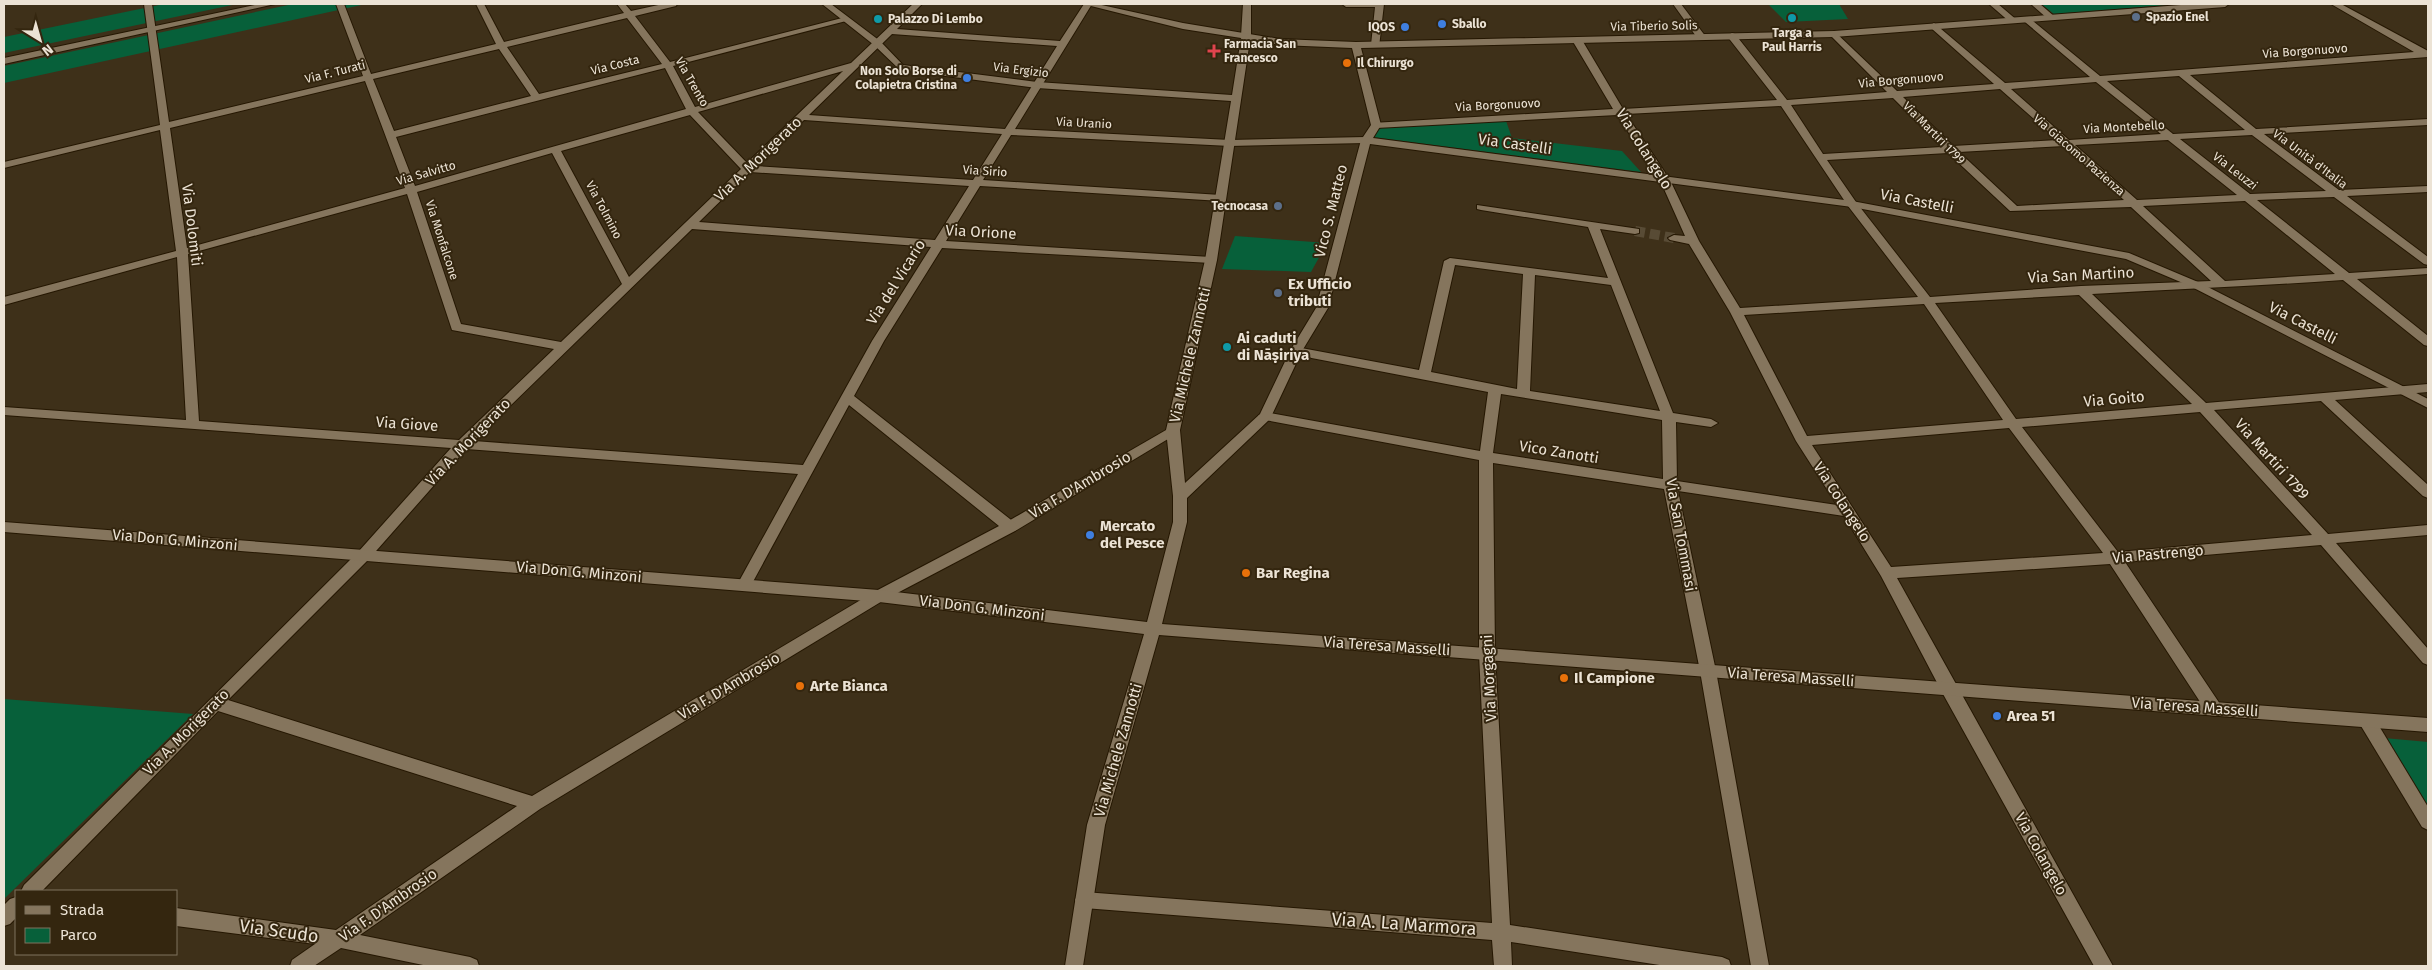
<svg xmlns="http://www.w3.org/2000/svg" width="2432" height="970" font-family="'Fira Sans',sans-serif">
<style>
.green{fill:#07603a}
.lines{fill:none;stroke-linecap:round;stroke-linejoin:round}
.minor-tunnel{stroke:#584b35;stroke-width:10;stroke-dasharray:10 5;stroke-linecap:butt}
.pedestrian-casing{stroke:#251702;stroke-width:2}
.minor-casing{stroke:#251702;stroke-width:2}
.tertiary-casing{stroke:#251702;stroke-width:2}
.pedestrian{fill:#85755d;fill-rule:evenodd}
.minor{fill:#85755d;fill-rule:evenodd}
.tertiary{fill:#85755d;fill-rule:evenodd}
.service-dot{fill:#5c6f8a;stroke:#34260f;stroke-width:2}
.culture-dot{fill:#0f9aa8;stroke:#34260f;stroke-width:2}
.shop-dot{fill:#3f7fe0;stroke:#34260f;stroke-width:2}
.health-dot{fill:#e0444e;stroke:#34260f;stroke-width:2}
.food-dot{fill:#e8710a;stroke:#34260f;stroke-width:2}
.labels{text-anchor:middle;stroke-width:4;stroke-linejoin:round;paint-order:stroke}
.far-poi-label{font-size:12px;font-weight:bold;fill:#ece3d5;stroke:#34260f;text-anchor:start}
.far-street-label{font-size:12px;fill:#ece3d5;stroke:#34260f}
.street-label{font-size:15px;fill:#ece3d5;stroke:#34260f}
.poi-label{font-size:15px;font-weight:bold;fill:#ece3d5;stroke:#34260f;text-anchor:start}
.near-street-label{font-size:18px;fill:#ece3d5;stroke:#34260f}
</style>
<rect width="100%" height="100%" fill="#3e3019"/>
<g class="green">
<polygon points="164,4 237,4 4,53 4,37"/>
<polygon points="293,4 366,4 4,83 4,66"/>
<polygon points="1768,4 1839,4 1848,19 1786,22"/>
<polygon points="2041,4 2180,4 2054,14"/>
<polygon points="1505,118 1512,138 1622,151 1641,172 1372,137 1376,125"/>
<polygon points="1235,236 1327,243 1311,272 1222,269"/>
<polygon points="4,699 193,714 4,899"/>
<polygon points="2384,738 2428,742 2428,813"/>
</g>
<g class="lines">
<polyline class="minor-tunnel" points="1635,231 1674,238"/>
<g class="pedestrian-casing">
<polygon id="pedestrian" points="1173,426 1180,430 1178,433 1015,531 1005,531 1003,527 1005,523"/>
</g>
<g class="minor-casing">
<g id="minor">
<path d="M144,4H152L169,122L363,76L336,4H344L371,74L496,44L476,4H484L504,42L624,13L617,4H625L631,11L663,4H677L676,6L635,16L670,62L846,17L850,20L673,66L695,107L851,63L913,4H922L897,29L1060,41L1084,4H1092L1015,129L1230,140L1366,137L1371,140L1366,143L1230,146L1011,135L983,180L1221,195L1226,198L1221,201L980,186L946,241L1211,257L1217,260L1211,263L942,248L884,341L854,396L1015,523L1017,527L1015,531L884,600L540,809L360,935L470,957L477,960L479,966H428L341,948L314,966H290L292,960L315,944L176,926V908L336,930L517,806L218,711L42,891H21L24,885L359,551L451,448L4,415V407L186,420L177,257L4,305V297L176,251L160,130L4,168V162L160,125ZM627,18L662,64L539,94L507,47ZM892,34L1057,46L1005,129L809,115ZM499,49L531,96L394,131L373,79ZM665,68L686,109L415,186L396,137ZM843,71L747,163L698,112ZM365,81L405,188L187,248L170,128ZM690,115L741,169L629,277L561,151ZM804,120L1002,134L973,180L756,166ZM552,153L622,284L561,342L461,324L417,192ZM750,172L969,186L935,240L699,222ZM407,194L452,330L554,349L459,440L199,421L188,254ZM692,229L931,247L872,341L803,465L474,441ZM849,405L999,526L874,592L532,796L228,700L369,559L466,449L798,474L737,585L739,589H749Z"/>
<polygon points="1243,4 1251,4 1251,36 1246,39 1241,36"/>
<polygon points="1342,4 1384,4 1379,47 1371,45 1375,7 1346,7"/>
<polygon points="1673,4 1681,4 1706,37 1704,39 1698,39"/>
<polygon points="1989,4 1998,4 2018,21 2011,23"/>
<polygon points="2031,4 2040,4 2055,17 2048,19"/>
<path d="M2331,4H2341L2428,51V57L2190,75L2256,129L2428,119V125L2264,134L2339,190L2428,186V192L2347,196L2428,257V265L2424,264L2334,197L2257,200L2349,273L2428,268V274L2357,279L2428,336V346L2424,345L2343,280C2259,286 2176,289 2092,294L2206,403L2428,384V392L2335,400L2428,485V498L2423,496L2321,401L2214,410L2328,534L2428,525V535L2336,543L2428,649V665L2423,663L2321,545L2125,562L2220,704L2222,709L2220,714L2214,716L2208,714L2110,564L1897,578L2113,966H2094L1943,694L1881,576L1844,516L1678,491L1716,671L1769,966H1751L1700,671L1664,489L1493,463L1495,654L1510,925L1722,957L1729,960L1731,966H1666L1511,942L1512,966H1494L1492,940L1084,908L1078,906L1075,900L1078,894L1084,892L1492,923L1479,654V460L1265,420L1258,416L1265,412L1480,451L1488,392L1296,355L1290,351L1296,347L1419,370L1444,261L1450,258L1608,278L1588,227L1481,210L1477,209V205L1639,229V233L1635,234L1600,229L1673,413L1711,419L1718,423L1711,427L1676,422L1677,481L1837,505L1796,441L1730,312L1689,244L1670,240L1668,238L1674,235L1685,236L1660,180L1617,115L1376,128L1372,127V123L1613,109L1572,40L1577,37L1582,40L1623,109L1777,100L1727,36L1732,33L1735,34L1787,100L1887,92L1829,34L1834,31L1897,91L1994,84L1931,28L1929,26L1934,23L2005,83L2090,77L2025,22V18L2028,17L2100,76L2414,52ZM2179,76L2245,130L2173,134L2107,81ZM2096,82L2161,134L2069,140L2011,89ZM2000,89L2058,140L1953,146L1903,97ZM1893,98L1942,147L1823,154L1791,105ZM1781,106L1848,206L1918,297L1740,308L1699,241L1670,180L1626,114ZM2252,135L2326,191L2250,194L2180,139ZM2168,140L2237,195L2137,200L2075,145ZM2064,146L2124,200L2017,206L1959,152ZM1948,153L2010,211L2131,207L2211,281L2081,286L1930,297L1856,202L1827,160ZM2245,201L2335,274L2225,281L2143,206ZM1455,265L1523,274L1517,389L1431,372ZM1535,275L1611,285L1660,411L1530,391ZM2079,295L2192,404L2016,419L1935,303ZM1924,304L2003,420L1807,436L1744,315ZM1501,394L1662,420L1663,479L1493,453ZM2200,412L2312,535L2118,552L2022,427ZM2009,428L2103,553L1891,567L1812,445Z"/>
<polygon points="2367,714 2373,716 2428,807 2428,830 2422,827 2361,726 2359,721 2361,716"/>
<polygon points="16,897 16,918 10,924 4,926 4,905 10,899"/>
</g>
</g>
<g class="tertiary-casing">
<g id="tertiary">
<polygon points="260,4 275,4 4,64 4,58"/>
<path d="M822,4H831L880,41L903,65L1037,82L1232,95L1241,38L1183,29L1083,4H1097L1183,23L1280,39L1356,42L1834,31L2194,4H2229L2225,7L1834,37L1361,48L1381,125L1373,138L1852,201L2129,253L2198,282L2428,399V408L2190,286L2126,259L1852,207L1370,144L1328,308L1302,351L1270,419L1187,498V522L1162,624L2428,718V732L1159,635L1105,825L1083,966H1065L1087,825L1144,634L879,602L4,532V522L879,590L1147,622L1173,522V496L1166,430L1205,260L1231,101L1037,88L900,70L874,45ZM1250,40L1280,45L1352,48L1371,125L1361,140L1316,308L1290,351L1260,414L1185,483L1180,430L1217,260Z"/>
</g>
</g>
<use href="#pedestrian" class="pedestrian"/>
<use href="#minor" class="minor"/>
<use href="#tertiary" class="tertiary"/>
</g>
<g class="service-dot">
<circle cx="2136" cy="17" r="5"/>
<circle cx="1278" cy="206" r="5"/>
<circle cx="1278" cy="293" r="5"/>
</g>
<g class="culture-dot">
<circle cx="1792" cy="18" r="5"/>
<circle cx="878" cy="19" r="5"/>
<circle cx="1227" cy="347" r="5"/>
</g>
<g class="shop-dot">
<circle cx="1442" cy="24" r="5"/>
<circle cx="1405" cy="27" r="5"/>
<circle cx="967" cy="78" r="5"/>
<circle cx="1090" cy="535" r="5"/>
<circle cx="1997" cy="716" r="5"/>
</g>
<path class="health-dot" d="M1211.5 43.5h5v5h5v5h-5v5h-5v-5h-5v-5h5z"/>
<g class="food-dot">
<circle cx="1347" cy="63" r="5"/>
<circle cx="1246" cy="573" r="5"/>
<circle cx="1564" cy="678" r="5"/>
<circle cx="800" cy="686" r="5"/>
</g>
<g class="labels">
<g class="far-poi-label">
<text x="2146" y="21">Spazio Enel</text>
<text x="888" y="23">Palazzo Di Lembo</text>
<text x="1452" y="28">Sballo</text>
<text x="1395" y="31" text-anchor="end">IQOS</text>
<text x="1792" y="37" text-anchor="middle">Targa a<tspan x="1792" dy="14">Paul Harris</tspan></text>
<text x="1224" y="48">Farmacia San<tspan x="1224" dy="14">Francesco</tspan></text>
<text x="1357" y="67">Il Chirurgo</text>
<text x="957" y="75" text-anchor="end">Non Solo Borse di<tspan x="957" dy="14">Colapietra Cristina</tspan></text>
<text x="1268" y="210" text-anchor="end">Tecnocasa</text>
</g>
<g class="far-street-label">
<text transform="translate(1654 26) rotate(-1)" y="4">Via Tiberio Solis</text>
<text transform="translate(2305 51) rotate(-4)" y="4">Via Borgonuovo</text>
<text transform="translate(615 65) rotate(-14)" y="4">Via Costa</text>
<text transform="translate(1021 70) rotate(7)" y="4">Via Ergizio</text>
<text transform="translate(335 72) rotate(-14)" y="4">Via F. Turati</text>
<text transform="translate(1901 80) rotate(-5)" y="4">Via Borgonuovo</text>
<text transform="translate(692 82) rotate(60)" y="4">Via Trento</text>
<text transform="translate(1498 105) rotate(-3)" y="4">Via Borgonuovo</text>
<text transform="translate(1084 123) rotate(3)" y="4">Via Uranio</text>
<text transform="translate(2124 127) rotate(-3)" y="4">Via Montebello</text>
<text transform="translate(1934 133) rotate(45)" y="4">Via Martiri 1799</text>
<text transform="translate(2079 155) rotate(41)" y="4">Via Giacomo Pazienza</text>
<text transform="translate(2310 159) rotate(37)" y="4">Via Unità d'Italia</text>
<text transform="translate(985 171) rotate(4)" y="4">Via Sirio</text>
<text transform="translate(2235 171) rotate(38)" y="4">Via Leuzzi</text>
<text transform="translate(426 173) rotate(-16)" y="4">Via Salvitto</text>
<text transform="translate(604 210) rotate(62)" y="4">Via Tolmino</text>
<text transform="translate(442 240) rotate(72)" y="4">Via Monfalcone</text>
</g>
<g class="street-label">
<text transform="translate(1515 144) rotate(8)" y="5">Via Castelli</text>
<text transform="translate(1644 149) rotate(58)" y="5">Via Colangelo</text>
<text transform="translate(758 159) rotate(-44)" y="5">Via A. Morigerato</text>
<text transform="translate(1917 201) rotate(11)" y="5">Via Castelli</text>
<text transform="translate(1331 211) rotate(-76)" y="5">Vico S. Matteo</text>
<text transform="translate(192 225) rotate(83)" y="5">Via Dolomiti</text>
<text transform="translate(981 232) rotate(3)" y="5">Via Orione</text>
<text transform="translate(2081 275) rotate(-3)" y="5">Via San Martino</text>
<text transform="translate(896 282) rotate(-58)" y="5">Via del Vicario</text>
<text transform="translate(2303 323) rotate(27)" y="5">Via Castelli</text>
<text transform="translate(1190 355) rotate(-77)" y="5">Via Michele Zannotti</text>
<text transform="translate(2114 399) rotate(-5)" y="5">Via Goito</text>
<text transform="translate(407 424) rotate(4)" y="5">Via Giove</text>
<text transform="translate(468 442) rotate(-46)" y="5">Via A. Morigerato</text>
<text transform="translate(1559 452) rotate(9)" y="5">Vico Zanotti</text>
<text transform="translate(2272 459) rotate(48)" y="5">Via Martiri 1799</text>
<text transform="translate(1080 485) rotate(-31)" y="5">Via F. D'Ambrosio</text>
<text transform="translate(1842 502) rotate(57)" y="5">Via Colangelo</text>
<text transform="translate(1681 535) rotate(80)" y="5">Via San Tommasi</text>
<text transform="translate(175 540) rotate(5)" y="5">Via Don G. Minzoni</text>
<text transform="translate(2158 554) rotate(-5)" y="5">Via Pastrengo</text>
<text transform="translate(579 572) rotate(5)" y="5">Via Don G. Minzoni</text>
<text transform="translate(982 608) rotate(7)" y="5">Via Don G. Minzoni</text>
<text transform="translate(1387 646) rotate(4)" y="5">Via Teresa Masselli</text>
<text transform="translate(1791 677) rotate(4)" y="5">Via Teresa Masselli</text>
<text transform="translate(1489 678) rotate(-93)" y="5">Via Morgagni</text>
<text transform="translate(729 686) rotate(-31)" y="5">Via F. D'Ambrosio</text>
<text transform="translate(2195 707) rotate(4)" y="5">Via Teresa Masselli</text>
<text transform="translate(186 732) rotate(-45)" y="5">Via A. Morigerato</text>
<text transform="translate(1118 750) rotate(-74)" y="5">Via Michele Zannotti</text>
<text transform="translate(2041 854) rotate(61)" y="5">Via Colangelo</text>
<text transform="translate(388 905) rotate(-35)" y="5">Via F. D'Ambrosio</text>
</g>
<g class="poi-label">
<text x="1288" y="289">Ex Ufficio<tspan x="1288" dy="17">tributi</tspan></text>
<text x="1237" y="343">Ai caduti<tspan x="1237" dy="17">di Nāṣiriya</tspan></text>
<text x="1100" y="531">Mercato<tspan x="1100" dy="17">del Pesce</tspan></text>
<text x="1256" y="578">Bar Regina</text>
<text x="1574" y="683">Il Campione</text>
<text x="810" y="691">Arte Bianca</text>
<text x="2007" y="721">Area 51</text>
</g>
<g class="near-street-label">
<text transform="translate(1404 924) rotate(4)" y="6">Via A. La Marmora</text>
<text transform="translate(279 931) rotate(8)" y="6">Via Scudo</text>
</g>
</g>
<rect width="2432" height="970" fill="none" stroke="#ece3d5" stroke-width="10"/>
<rect x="15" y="890" width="162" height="65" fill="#34260f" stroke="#7e725e"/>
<rect x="25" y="906" width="25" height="8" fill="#85755d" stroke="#7e725e"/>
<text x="60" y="915" font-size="15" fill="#ece3d5">Strada</text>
<rect x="25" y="928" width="25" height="15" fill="#07603a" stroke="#7e725e"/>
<text x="60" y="940" font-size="15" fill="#ece3d5">Parco</text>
<g transform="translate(40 40) rotate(143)" stroke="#34260f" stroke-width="4" paint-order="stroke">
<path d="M0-4L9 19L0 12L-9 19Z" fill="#ece3d5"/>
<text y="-8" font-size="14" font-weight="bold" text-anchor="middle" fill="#ece3d5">N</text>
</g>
</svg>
